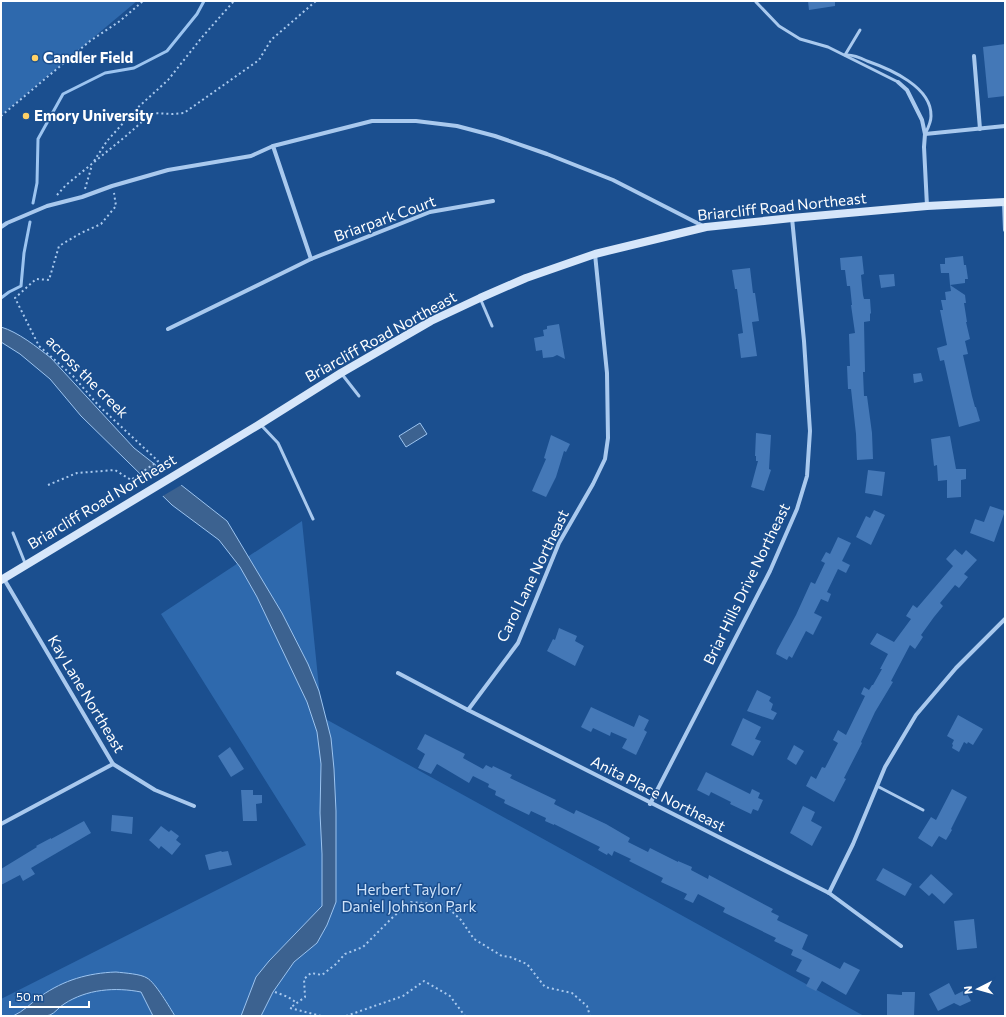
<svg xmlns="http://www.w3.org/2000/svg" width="1006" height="1017" font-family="Commissioner,sans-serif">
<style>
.green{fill:#2e69ad}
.water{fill:#3c6290;stroke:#9cc4f0}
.pier{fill:#1b4f8f}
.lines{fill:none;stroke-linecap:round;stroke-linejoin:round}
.stream{stroke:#9cc4f0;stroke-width:3}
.building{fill:#4478b7}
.path{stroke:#a9c9ee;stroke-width:2;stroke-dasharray:2 3;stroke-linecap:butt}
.lane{stroke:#a9c9ee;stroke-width:3}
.street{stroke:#a9c9ee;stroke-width:4}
.secondary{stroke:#d6e6fa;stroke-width:8}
.poi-dot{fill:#ffd166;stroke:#1b4f8f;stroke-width:1.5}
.labels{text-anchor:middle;stroke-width:3;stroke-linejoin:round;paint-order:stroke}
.poi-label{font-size:15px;font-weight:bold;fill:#fff;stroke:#1b4f8f;text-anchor:start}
.street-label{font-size:15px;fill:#fff;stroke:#1b4f8f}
.park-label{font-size:15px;fill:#cfe3fa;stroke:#1b4f8f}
</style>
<rect width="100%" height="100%" fill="#1b4f8f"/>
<g class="green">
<polygon points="1,1 137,1 1,115"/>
<polygon points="302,521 322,717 864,1016 1,1016 1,999 306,845 161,614"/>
</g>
<g class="water">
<path d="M1,327C18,332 37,347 51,358L134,448L227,521L282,613L308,664L319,691L331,738L334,769L336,811V902L327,925L317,943L294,962L273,992L261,1016H241L256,977L269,961L322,906V854L320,813L321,764L317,732L307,702L257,597L240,567L219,540L172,505L81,416L50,379L20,354L1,342Z"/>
<polygon points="420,423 427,434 406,447 399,436"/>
<path d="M116,972C125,973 141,974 147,978C155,982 170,1008 175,1016H153L141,992C115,987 87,989 64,1004C59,1007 55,1013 50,1015C45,1017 20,1016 13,1016C24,1011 31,1003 41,996C64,980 88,973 116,972Z"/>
</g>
<polygon class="pier" points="162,468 183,484 161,497 143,479"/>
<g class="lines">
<g class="stream">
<polyline points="33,203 37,183 38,139 63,94 105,73 134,68 167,51 197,14 204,1"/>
<polyline points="1,298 9,292 21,286 24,253 30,222"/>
</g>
</g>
<g class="building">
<polygon points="808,1 835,1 835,6 809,10"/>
<polygon points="1005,44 1005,96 988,98 983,47"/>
<polygon points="862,256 864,274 861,275 863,295 864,299 870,299 871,313 870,314 870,321 864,322 865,372 863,372 864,396 867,396 872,433 873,459 857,460 856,434 851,389 848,389 847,366 850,366 849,334 855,333 851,305 852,305 850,286 847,286 845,270 841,270 840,258"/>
<polygon points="963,256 964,265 966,265 968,279 965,279 965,283 950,285 949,273 941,273 940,264 945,264 945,258"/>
<polygon points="750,268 753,293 755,293 759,321 752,322 757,356 741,358 738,334 743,333 737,289 735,289 732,270"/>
<polygon points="894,274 895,286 881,288 879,275"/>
<polygon points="950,285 965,295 966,303 964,303 967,322 966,322 970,339 965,341 968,354 963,355 972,396 975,407 976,407 980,421 959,427 944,360 940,361 937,348 947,345 940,310 943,310 941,300 946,300 945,292 951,291"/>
<polygon points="559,324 565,359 557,355 553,357 543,358 542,350 536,351 534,338 544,336 543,330 547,329 547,326"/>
<polygon points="921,373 923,381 914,383 913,374"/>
<polygon points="756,433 771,435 769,469 771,470 764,491 751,487 758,461 756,461 756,456 755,456"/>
<polygon points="551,435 570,444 566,452 564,451 556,477 546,497 532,491 546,459 544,458"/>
<polygon points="950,436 956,469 966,469 966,479 961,480 961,497 947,498 947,480 938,481 937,465 934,466 931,439"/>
<polygon points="868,470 885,472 882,496 865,493"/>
<polygon points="990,506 1005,511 994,542 970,533 975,519 984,522"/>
<polygon points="874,510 885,515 871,545 856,537 866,516 870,518"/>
<polygon points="838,537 851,543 842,561 850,565 846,573 838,569 827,592 831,594 828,602 821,599 814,613 822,617 813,635 806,631 792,658 789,656 787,660 776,654 777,650 796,615 811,582 815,584 825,563 821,561 826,552 830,554"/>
<polygon points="955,549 962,555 966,550 977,560 964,574 968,577 959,588 955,585 940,603 943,606 934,617 921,635 923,637 915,649 910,645 891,681 893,682 875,712 861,742 862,743 844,778 846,779 834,802 806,786 811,776 816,779 822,767 825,768 838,743 833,740 838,730 846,735 865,696 861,694 864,687 869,690 872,685 873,685 882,669 880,669 888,654 870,644 877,633 894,642 911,619 906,616 913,605 917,608 953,566 946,559"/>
<polygon points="559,628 577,636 575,641 584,646 575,666 547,651 553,639 555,640"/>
<polygon points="757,690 771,697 769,701 773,704 771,710 777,713 773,720 747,711"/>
<polygon points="591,707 634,727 639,715 649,720 644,730 647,732 636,755 622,748 627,739 611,732 610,736 593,728 591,732 581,727"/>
<polygon points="958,715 983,729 973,745 968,742 967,744 964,742 959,752 952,748 953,745 952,744 954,740 947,736"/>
<polygon points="743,718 761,727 755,739 761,741 753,756 731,745"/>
<polygon points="425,734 465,754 463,758 483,769 486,765 492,768 493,766 512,775 510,778 556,800 554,804 574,814 576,810 606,824 630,838 628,842 648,852 650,848 678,862 678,861 692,867 691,870 708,879 709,875 773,909 771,912 779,916 777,920 808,935 802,949 840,969 844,962 860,970 846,995 822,981 816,991 806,986 810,978 796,971 802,960 791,955 793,950 774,941 776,938 723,912 725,908 698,894 693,903 684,899 687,894 661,882 663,878 629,861 631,859 614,851 612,856 608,853 607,855 598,850 600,847 554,824 554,825 545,821 546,818 531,811 529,815 504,803 505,800 495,795 496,791 488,787 489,784 473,776 469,783 437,764 431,774 418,768 425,754 417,749"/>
<polygon points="794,745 804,751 796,765 787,759"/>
<polygon points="230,747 244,769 231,777 218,756"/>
<polygon points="706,772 750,794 752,789 760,793 758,798 763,800 758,811 753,809 751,814 730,804 731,802 711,792 709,796 697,790"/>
<polygon points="952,789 967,797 951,829 952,830 946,840 939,836 932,847 918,838 931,817 936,820"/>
<polygon points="241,790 253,790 253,795 262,795 262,803 256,804 257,821 243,821"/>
<polygon points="803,806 815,812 811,821 822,827 812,846 790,833"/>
<polygon points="112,815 133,817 132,834 111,831"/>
<polygon points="84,821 91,833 31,868 35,874 23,881 20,875 1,885 1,869 37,847 36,846 51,838 51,839"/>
<polygon points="161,826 169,832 171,830 179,836 176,840 181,844 172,855 161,846 159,849 149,840"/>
<polygon points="221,851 222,852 228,851 232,865 209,870 205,855"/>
<polygon points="883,868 912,884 905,896 876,880"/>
<polygon points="931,874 953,894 944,904 932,893 929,896 919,887"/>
<polygon points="974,919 977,948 957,950 954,921"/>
<polygon points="949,983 955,995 965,990 971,1001 960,1006 954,1003 938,1011 929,994"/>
<polygon points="902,992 915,992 914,1016 887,1016 887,994 902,995"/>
</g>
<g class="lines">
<g class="path">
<polyline points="1,116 90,41 120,21 143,1"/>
<polyline points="94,161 107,141 134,111 168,80 203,36 234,1"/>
<polyline points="85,189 92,165"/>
<polyline points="57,195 66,185 126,136 152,113 173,114 184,113 259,60 271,40 316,1"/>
<polyline points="48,485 77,473 115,470 131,480 158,461 99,406 73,376 39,346 15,298 36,279 49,280 59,246 81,233 101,224 116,206 114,193"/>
<polyline points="275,992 288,997 297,1003"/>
<polyline points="321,1016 290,1008 305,997 304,979 311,973 322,975 336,964 345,954 363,947 393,917 411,902 445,905 461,920 474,939 502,956 510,957 527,964 545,987 572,993 587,1006 590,1016"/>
<polyline points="346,1016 403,996 424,981 450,996 465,1016"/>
</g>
<g class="lane">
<polyline points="756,2 779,26 800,39 828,47 898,82"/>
<polyline points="845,55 860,30"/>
<path d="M847,55C854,55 861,58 867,61C890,69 932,87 931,116C931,123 928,128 925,134"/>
<polyline points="480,298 492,326"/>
<polyline points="341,373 359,396"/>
<polyline points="261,425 278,443 313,519"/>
<polyline points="13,533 25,563"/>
<polyline points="877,786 923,810"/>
</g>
<g class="street">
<polyline points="974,56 980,129"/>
<polyline points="898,82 907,90 922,120 925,134 924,147 927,206"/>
<polyline points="925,134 1005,126"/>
<polyline points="273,146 311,259"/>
<polyline points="1004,202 1005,230"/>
<polyline points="1,227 7,223 47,206 82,197 112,186 168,170 251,156 273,146 372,121 416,121 457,126 495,136 547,154 613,180 705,227"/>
<polyline points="168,329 311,259 430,212 493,201"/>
<polyline points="4,579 113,764 155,790 194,806"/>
<polyline points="398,673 468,710 829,893 901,946"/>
<polyline points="468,710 518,643 559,543 593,484 605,459 608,438 607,373 595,254"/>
<polyline points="650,804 770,571 797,509 807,476 810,431 804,341 792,218"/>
<polyline points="1,824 113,764"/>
<polyline points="829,893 853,844 885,767 916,715 956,668 1005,619"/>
</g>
<polyline class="secondary" points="1,580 260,424 341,373 431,321 480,298 526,278 595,254 706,227 792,218 927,206 1005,202"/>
</g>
<g class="poi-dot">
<circle cx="35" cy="58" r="4"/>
<circle cx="26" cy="116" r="4"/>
</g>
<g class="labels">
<g class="poi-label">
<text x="43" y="63">Candler Field</text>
<text x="34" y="121">Emory University</text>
</g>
<g class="street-label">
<text transform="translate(782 207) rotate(-6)" y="5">Briarcliff Road Northeast</text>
<text transform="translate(385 219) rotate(-20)" y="5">Briarpark Court</text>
<text transform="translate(381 337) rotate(-29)" y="5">Briarcliff Road Northeast</text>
<text transform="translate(87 377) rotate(45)" y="5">across the creek</text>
<text transform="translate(102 502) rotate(-31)" y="5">Briarcliff Road Northeast</text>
<text transform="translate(533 576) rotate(-64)" y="5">Carol Lane Northeast</text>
<text transform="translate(747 584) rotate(-64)" y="5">Briar Hills Drive Northeast</text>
<text transform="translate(86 694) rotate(59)" y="5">Kay Lane Northeast</text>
<text transform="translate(658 794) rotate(27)" y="5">Anita Place Northeast</text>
</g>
<g class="park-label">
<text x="409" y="895">Herbert Taylor/<tspan x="409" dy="17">Daniel Johnson Park</tspan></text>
</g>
</g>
<rect width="1006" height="1017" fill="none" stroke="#ffffff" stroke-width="4"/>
<g transform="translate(978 989) rotate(264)" stroke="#1b4f8f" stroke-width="3" paint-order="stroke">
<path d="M0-3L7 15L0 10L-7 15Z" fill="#ffffff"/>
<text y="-6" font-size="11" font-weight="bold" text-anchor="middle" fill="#ffffff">N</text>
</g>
<path d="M10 1001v6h79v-6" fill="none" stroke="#ffffff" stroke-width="2"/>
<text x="16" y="1001" font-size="12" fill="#ffffff" stroke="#1b4f8f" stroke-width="3" paint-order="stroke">50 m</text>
</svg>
